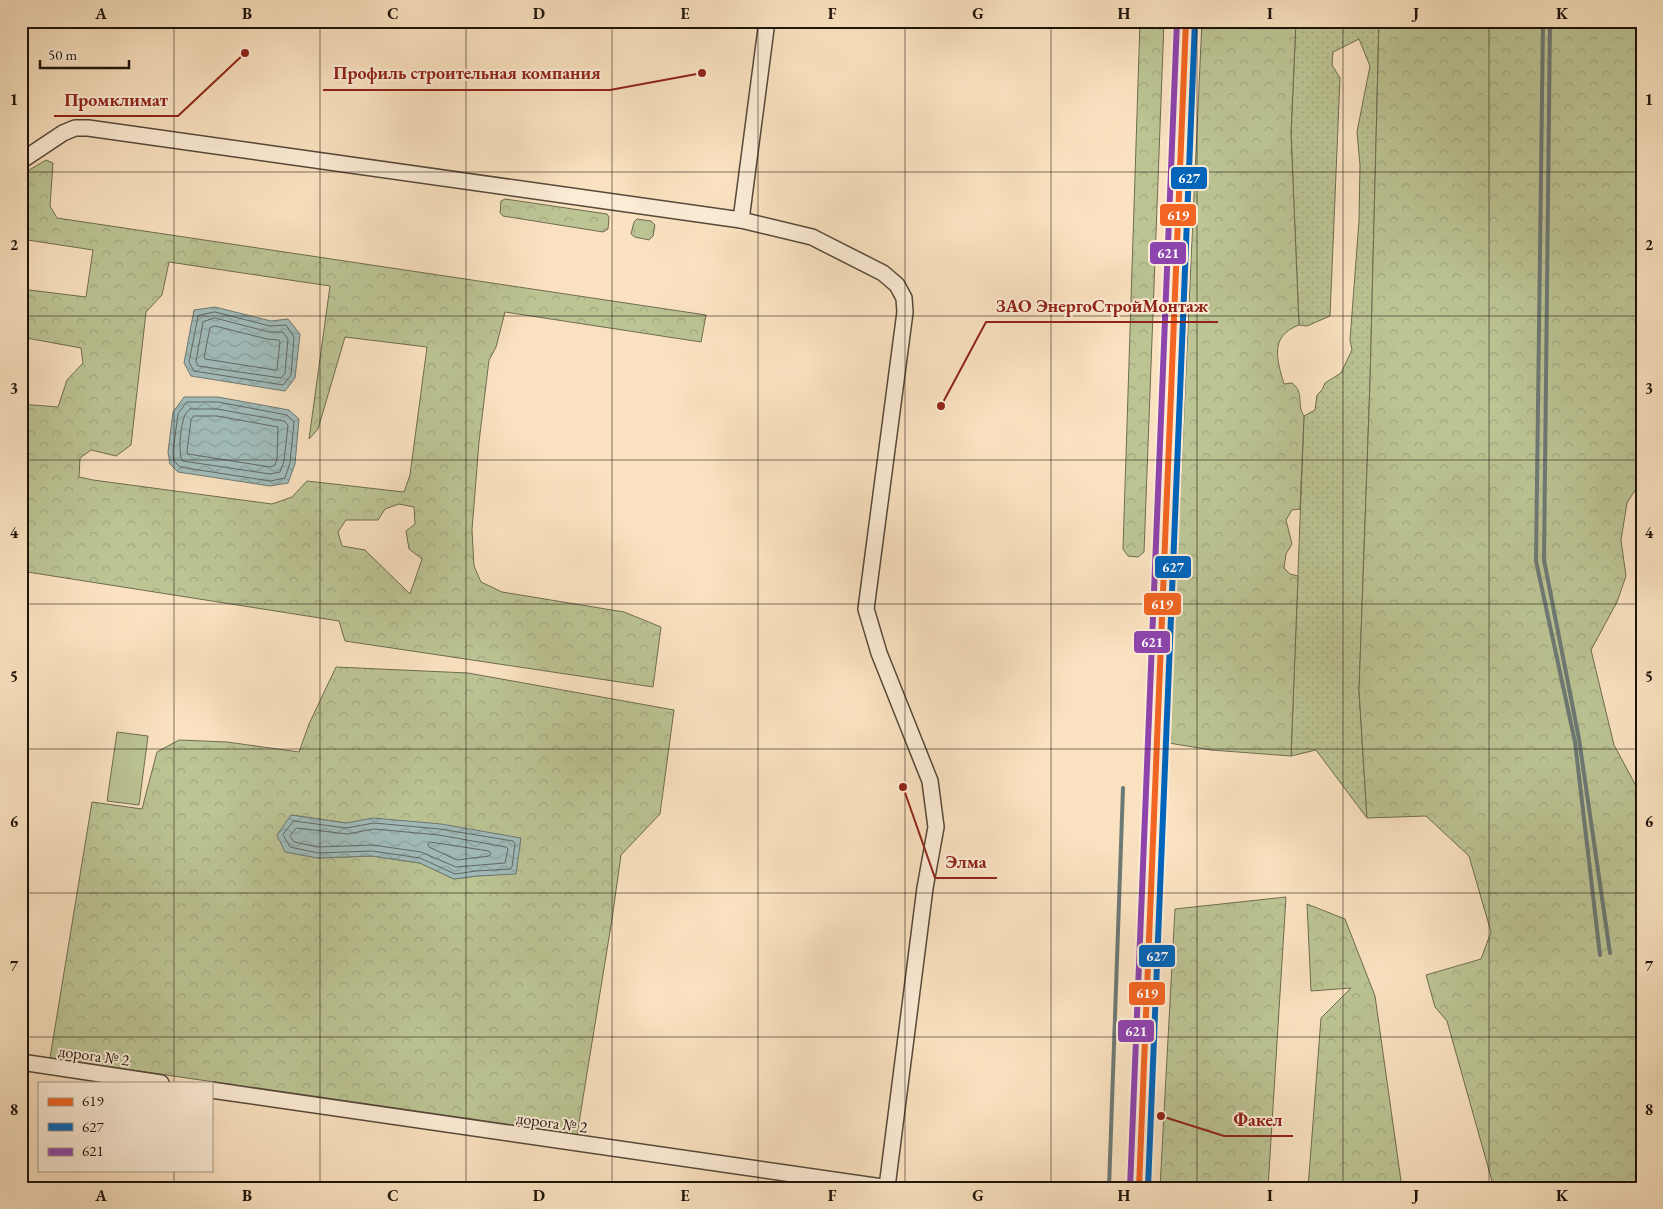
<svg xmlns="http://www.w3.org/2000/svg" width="1663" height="1209" font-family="'EB Garamond',serif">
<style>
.grass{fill:url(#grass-dots);stroke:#6e6c50}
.forest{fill:url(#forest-crowns);stroke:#6e6c50;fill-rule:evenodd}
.park{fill:#bcc494;stroke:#6e6c50}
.water{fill:url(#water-waves);stroke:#6d7975}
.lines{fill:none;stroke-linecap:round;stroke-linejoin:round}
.shore{stroke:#606864;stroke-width:1}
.stream{stroke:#6d7975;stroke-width:4}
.minor-casing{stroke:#564839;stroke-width:18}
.major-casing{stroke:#1f140c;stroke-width:22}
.minor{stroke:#fcecd6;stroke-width:15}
.major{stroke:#edc180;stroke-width:20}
.bus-1-casing{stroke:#fcecd6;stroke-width:10}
.bus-2-casing{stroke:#fcecd6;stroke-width:10}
.bus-3-casing{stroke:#fcecd6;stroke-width:10}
.bus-1{stroke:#f26522;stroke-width:6}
.bus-2{stroke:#0065bd;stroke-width:6}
.bus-3{stroke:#8e44ad;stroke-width:6}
.grid{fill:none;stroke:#1f140c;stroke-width:1;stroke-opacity:0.55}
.labels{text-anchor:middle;stroke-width:4;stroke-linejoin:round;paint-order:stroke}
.street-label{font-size:16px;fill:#1f140c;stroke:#fcecd6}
.leader{fill:none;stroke:#8f2418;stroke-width:2}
.callout-dot{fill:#8f2418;stroke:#fcecd6;stroke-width:2}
.callout-label{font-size:18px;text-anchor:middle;font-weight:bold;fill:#8f2418;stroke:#fcecd6;stroke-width:4;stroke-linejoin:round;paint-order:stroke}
.line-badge{stroke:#fcecd6;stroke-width:2}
.badge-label{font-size:14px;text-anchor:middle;font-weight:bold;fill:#fff}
.neatline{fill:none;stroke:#1f140c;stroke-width:2}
.grid-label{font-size:16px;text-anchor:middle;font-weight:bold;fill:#1f140c}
</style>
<defs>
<pattern id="grass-dots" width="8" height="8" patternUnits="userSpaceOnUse" patternTransform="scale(1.25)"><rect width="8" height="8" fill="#bcc494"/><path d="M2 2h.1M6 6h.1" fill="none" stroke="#a1a87e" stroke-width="1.8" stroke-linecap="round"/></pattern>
<pattern id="forest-crowns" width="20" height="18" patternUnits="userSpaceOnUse" patternTransform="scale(1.25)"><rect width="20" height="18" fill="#bcc494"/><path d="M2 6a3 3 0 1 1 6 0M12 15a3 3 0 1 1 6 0" fill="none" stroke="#a1a87e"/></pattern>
<pattern id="water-waves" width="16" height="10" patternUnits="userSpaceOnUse" patternTransform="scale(1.25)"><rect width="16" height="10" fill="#a1bcbb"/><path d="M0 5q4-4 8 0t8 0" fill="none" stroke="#8aa1a0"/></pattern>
</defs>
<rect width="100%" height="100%" fill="#fae2c0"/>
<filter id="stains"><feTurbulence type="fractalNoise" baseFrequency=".004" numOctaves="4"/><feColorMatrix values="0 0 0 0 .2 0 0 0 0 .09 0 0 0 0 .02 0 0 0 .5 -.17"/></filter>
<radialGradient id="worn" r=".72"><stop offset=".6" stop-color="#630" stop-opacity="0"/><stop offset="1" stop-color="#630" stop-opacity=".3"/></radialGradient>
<polygon class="grass" points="1296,21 1379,21 1370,382 1359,691 1367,818 1316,750 1291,756 1304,416 1315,410 1317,395 1322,390 1325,383 1341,373 1352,350 1350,340 1359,221 1360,165 1357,132 1370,66 1359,39 1333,52 1332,65 1340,78 1330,316 1307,326 1299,325 1291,133"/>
<g class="forest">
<polygon points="1140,21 1164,21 1144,552 1138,557 1128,556 1123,549"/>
<path d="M1202,21H1296L1291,133L1299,325C1269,336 1277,360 1284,384L1292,383C1305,393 1296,404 1304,416L1300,509L1292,510L1286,520L1292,544L1286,554L1284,568L1290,574L1298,576L1291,756L1211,750L1169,743Z"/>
<polygon points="1379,21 1642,21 1642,479 1627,503 1621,540 1626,576 1617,602 1591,650 1614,745 1642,797 1642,1188 1494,1188 1447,1021 1435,1007 1426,975 1481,959 1491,932 1469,856 1426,816 1367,818 1359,691 1370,382"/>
<path d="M46,160L53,163L50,206L57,218L706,315L701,342L505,312L496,347L489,360L479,442L472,530L474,566L481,582L502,592L624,612L661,627L653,687L345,641L339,621L21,571V404L58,407L67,380L83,363L81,348L21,337V289L86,297L93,250L21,239V175ZM169,262L330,286L309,439L318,429L345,337L427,347L410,475L404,492L307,481L292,497L272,504L93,480L79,477L80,458L91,450L116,456L131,445L146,312L162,295ZM399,504L414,507L415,524L406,531L409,549L422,559L410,594L365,550L342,546L338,532L346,520H378L385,509Z"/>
<polygon points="505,199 607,214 609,217 608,229 603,232 503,216 500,213 501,201"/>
<polygon points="637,219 651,221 655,225 653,236 649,240 635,237 631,234 634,222"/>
<path d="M336,667L468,673L674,710L660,814L621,855L612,919L577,1135L50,1058L92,802L142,809L157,752L179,740L227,742L299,752L309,724ZM291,815L346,823L516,873L476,876L454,879L420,863L372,856L317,858Z"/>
<polygon points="1286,897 1268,1188 1160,1188 1175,909"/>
<polygon points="1307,904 1345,919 1375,996 1402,1188 1308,1188 1321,1018 1351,988 1311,991"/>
</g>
<polygon class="park" points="117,732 148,736 139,805 107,801"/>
<g class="water">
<polygon points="215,307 271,321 288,319 300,334 295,378 285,391 191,376 184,363 194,310"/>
<polygon points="184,397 218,397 289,410 299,419 295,464 288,483 270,486 178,472 170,464 168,452 173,412"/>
<polygon points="291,815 346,823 373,818 441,824 521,838 516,874 477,876 454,879 420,863 372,856 317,858 285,852 277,835"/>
</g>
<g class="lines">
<g class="shore">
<polygon points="215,312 270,326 286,325 294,337 291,375 283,385 194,371 189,362 198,316"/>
<polygon points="215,318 269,332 283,332 288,339 285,373 281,378 198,366 196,361 203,322"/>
<polygon points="215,326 267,339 279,340 280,342 277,369 275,370 205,359 204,357 210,328"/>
<polygon points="187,402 218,402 287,415 294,422 290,463 285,478 270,481 180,467 174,461 173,451 178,414"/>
<path d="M190,409H217L284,421L288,425L284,461L280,472L270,474L183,461C177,455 181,423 185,415C185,414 189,410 190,409Z"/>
<polygon points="194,416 217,416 278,427 277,459 275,465 270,467 188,454 187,451 191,420"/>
<polygon points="294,821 346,828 374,823 440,829 513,841 515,844 512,867 510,869 476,871 455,874 420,858 372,851 318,853 290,847 283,835"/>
<polygon points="297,828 347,834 374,829 439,835 506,847 508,849 505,863 456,867 421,852 373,845 318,847 294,842 290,836"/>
<polygon points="430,842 489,851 491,854 489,856 457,860 429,847 428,844"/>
</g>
<g class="stream">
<polyline points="1543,21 1536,561 1575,742 1600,955"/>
<polyline points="1550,21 1544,560 1579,739 1610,953"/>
<polyline points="1109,1188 1123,788"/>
</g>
<g class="minor-casing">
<g id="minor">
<polyline points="21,161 63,133 75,128 88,128 741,220 812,237 883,273 897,285 904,298 905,312 866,609 879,653 930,781 936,827 925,888 887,1187"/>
<polyline points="741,220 767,21"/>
<polyline points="21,1062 161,1083"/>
<polyline points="211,1090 889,1188"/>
</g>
</g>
<g class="major-casing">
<polyline id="major" points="1139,1188 1186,21"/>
</g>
<use href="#minor" class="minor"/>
<use href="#major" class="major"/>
<g class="bus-1-casing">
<polyline id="bus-1" points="1139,1188 1186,21"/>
</g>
<g class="bus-2-casing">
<polyline id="bus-2" points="1148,1188 1195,21"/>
</g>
<g class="bus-3-casing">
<polyline id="bus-3" points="1130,1188 1177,21"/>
</g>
<use href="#bus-1" class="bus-1"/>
<use href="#bus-2" class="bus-2"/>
<use href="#bus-3" class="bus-3"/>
</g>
<path class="grid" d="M174,21V1083M320,21V1188M466,21V1188M612,21V1188M758,21V1188M905,21V1188M1051,21V1188M1197,21V1188M1343,21V1188M1489,21V1188M21,172H1642M21,316H1642M21,460H1642M21,604H1642M21,749H1642M21,893H1642M21,1037H1642M174,1170V1188"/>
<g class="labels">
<g class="street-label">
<text transform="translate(94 1055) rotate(8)" y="6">дорога № 2</text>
<text transform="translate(552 1122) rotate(8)" y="6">дорога № 2</text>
</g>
</g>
<path class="leader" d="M702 73L610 90H323M245 53L178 116H54M941 406L986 322H1218M903 787L935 878H997M1161 1116L1224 1136H1293"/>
<g class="callout-dot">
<circle cx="702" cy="73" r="5"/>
<circle cx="245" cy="53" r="5"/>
<circle cx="941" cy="406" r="5"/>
<circle cx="903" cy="787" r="5"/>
<circle cx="1161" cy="1116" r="5"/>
</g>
<g class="callout-label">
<text x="467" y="79">Профиль строительная компания</text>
<text x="116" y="106">Промклимат</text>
<text x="1102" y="312">ЗАО ЭнергоСтройМонтаж</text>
<text x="966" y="868">Элма</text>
<text x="1258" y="1126">Факел</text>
</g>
<g class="line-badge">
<rect x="1170" y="166" width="38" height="24" rx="5" fill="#0065bd"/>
<rect x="1159" y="203" width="38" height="24" rx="5" fill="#f26522"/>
<rect x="1149" y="241" width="38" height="24" rx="5" fill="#8e44ad"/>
<rect x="1154" y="555" width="38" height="24" rx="5" fill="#0065bd"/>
<rect x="1143" y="592" width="39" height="24" rx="5" fill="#f26522"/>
<rect x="1133" y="630" width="38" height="24" rx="5" fill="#8e44ad"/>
<rect x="1138" y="944" width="38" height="24" rx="5" fill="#0065bd"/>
<rect x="1128" y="981" width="38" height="25" rx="5" fill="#f26522"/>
<rect x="1117" y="1019" width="38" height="24" rx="5" fill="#8e44ad"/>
</g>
<g class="badge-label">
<text x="1189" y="183">627</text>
<text x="1178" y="220">619</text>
<text x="1168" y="258">621</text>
<text x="1173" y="572">627</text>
<text x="1162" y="609">619</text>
<text x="1152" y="647">621</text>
<text x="1157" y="961">627</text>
<text x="1147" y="998">619</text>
<text x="1136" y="1036">621</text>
</g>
<rect width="1663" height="1209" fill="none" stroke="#fae2c0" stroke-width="55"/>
<rect x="38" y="1082" width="175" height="90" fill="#fcecd6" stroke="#a49685"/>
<rect x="48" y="1098" width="25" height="8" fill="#f26522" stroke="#a49685"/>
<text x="82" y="1106" font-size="15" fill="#1f140c">619</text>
<rect x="48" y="1123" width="25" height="8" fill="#0065bd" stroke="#a49685"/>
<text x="82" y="1132" font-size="15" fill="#1f140c">627</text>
<rect x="48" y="1148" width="25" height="8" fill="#8e44ad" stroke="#a49685"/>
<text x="82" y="1156" font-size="15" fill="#1f140c">621</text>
<path d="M40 60v8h89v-8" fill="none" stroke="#1f140c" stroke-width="2.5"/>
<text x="48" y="60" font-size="15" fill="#1f140c" stroke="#fcecd6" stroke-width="4" paint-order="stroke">50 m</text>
<rect x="28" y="28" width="1608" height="1154" class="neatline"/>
<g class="grid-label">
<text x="101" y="19">A</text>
<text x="247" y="19">B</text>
<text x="393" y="19">C</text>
<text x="539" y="19">D</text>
<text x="685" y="19">E</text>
<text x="832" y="19">F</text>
<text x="978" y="19">G</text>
<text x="1124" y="19">H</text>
<text x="1270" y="19">I</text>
<text x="1416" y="19">J</text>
<text x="1562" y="19">K</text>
<text x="14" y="105">1</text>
<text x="1649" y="105">1</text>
<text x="14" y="250">2</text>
<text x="1649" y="250">2</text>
<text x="14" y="394">3</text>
<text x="1649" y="394">3</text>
<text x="14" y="538">4</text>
<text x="1649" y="538">4</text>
<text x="14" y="682">5</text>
<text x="1649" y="682">5</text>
<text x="14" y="827">6</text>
<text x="1649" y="827">6</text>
<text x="14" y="971">7</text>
<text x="1649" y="971">7</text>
<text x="14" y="1115">8</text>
<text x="1649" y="1115">8</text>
<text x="101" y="1201">A</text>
<text x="247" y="1201">B</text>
<text x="393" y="1201">C</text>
<text x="539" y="1201">D</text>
<text x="685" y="1201">E</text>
<text x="832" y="1201">F</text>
<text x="978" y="1201">G</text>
<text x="1124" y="1201">H</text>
<text x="1270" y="1201">I</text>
<text x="1416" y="1201">J</text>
<text x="1562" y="1201">K</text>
</g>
<rect width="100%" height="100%" filter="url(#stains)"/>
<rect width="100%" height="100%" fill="url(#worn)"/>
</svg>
